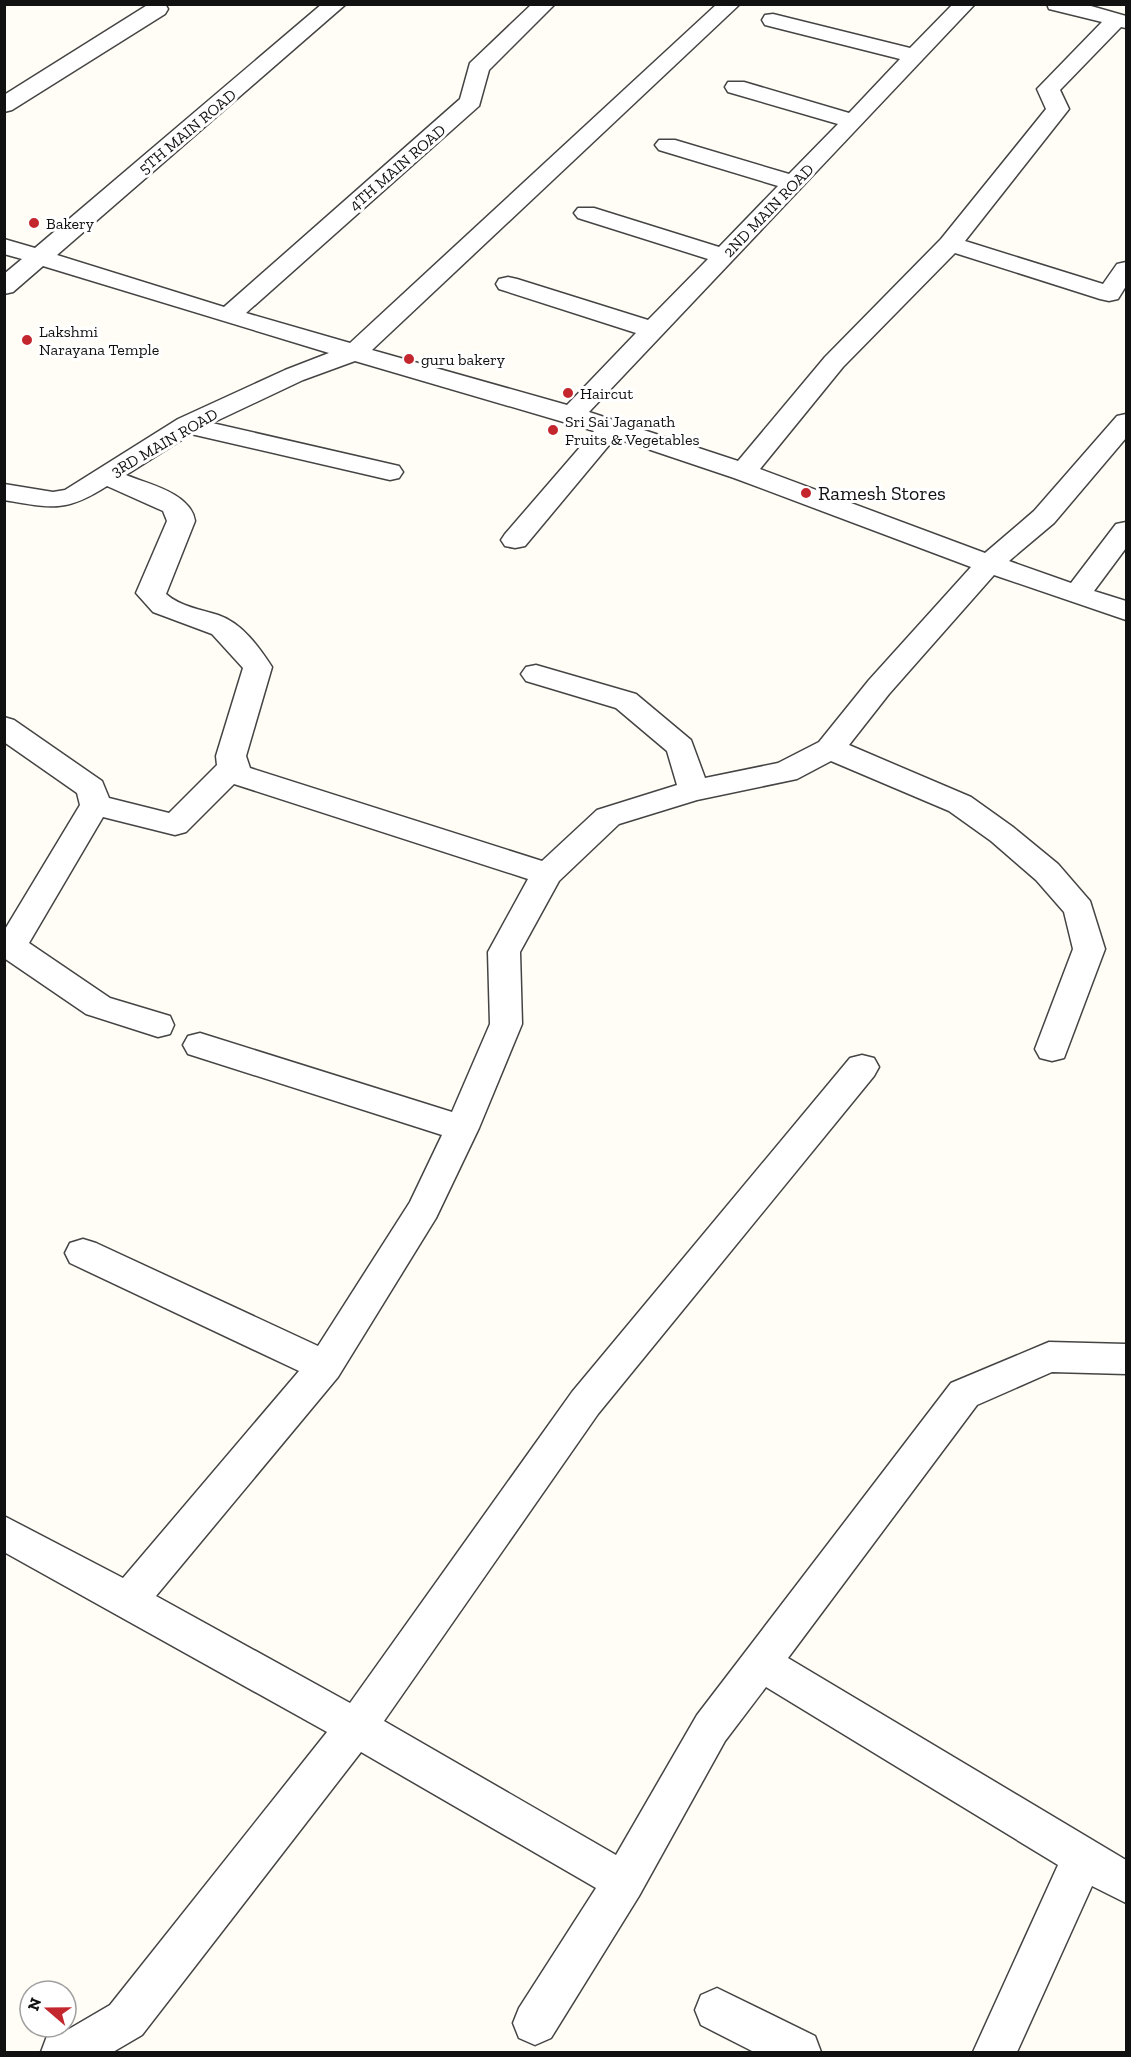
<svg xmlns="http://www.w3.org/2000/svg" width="1131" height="2057" font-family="'Zilla Slab',serif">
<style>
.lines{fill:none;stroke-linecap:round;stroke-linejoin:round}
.minor-casing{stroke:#444;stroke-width:3}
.minor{fill:#fff;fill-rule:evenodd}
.poi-dot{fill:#c4262e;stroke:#fff;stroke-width:2}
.labels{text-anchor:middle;stroke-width:6;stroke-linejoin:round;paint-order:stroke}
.far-street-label{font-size:16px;fill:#111;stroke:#fff}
.far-poi-label{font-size:16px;fill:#111;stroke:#fff;text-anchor:start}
.poi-label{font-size:20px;fill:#111;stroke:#fff;text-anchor:start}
</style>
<rect width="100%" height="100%" fill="#fffdf5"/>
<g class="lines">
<g class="minor-casing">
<g id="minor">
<polygon points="149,4 165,4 168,9 165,14 12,110 4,112 4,95"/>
<path d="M322,4H346L57,255L224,307L460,99L470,63L532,4H555L489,70L479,106L246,313L350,343L717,4H740L372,350L567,405L636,333L499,289L496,284L499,279L508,277L517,279L648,320L708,259L578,218L574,213L578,208H594L719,247L778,186L659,150L655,145L659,140H675L789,174L838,124L728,92L725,87L728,82H744L849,113L900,59L765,25L762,20L765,15L773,14L910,48L953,4H975L589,412L738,461L825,357L941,239L1046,109L1037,89L1102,22L1049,9L1047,4H1084L1126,16V28L1121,27L1060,90L1069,109L965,241L1103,284L1117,264L1126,262V286L1118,299L1109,301L1100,299L955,253L843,367L760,469L985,553L1034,511L1117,416L1126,414V438L1054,523L1009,561L1071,583L1116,524L1126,522V548L1094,591L1126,601V620L994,575L889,694L849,745L971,797L1013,827L1058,864L1090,901L1105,949L1064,1058L1052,1061L1040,1058L1035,1049L1073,949L1064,912L1036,880L991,841L949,811L831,761L797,779L697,800L619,824L559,881L520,952L522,1024L479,1128L436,1218L338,1377L156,1596L350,1703L572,1392L850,1058L862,1055L874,1058L879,1067L874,1076L598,1414L384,1721L616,1855L697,1715L951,1383L1049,1342L1126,1344V1374L1052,1372L977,1405L788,1658L1126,1860V1903L1092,1886L1017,2052H973L1058,1865L766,1687L725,1741L639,1896L551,2038L535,2045L519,2038L513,2023L519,2008L596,1888L361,1752L142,2035L113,2052H41L47,2036L69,2029L110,2005L327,1732L4,1552V1516L123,1578L299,1371L70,1263L65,1253L70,1243L83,1239L96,1243L318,1346L410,1202L442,1135L188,1054L183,1045L188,1036L200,1033L452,1112L490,1024L488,952L528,879L234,784L186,832L175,835L103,817L29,943L110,998L170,1016L174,1025L170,1034L158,1037L86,1014L4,958V931L80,805L77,793L4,742V717L14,720L102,781L109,798L169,813L217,765L216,756L243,668L212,634L153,612L136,593L167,521L163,511L107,486C65,513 51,508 4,500V484L53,492L65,490L178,419L285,370L329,353L43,266L13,292L4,294V274L22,259L4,254V239L35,248ZM355,361L594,431L505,534L501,540L505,546L515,548L525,546L615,438L734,478L971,567L869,680L819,742L778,763L705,778L691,740L636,694L536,665L526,667L521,674L526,681L616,708L667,751L677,785L597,810L542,861L250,768L246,756L272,667C259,647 242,623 218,615C200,609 181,607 166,594L195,521C191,493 148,484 126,475L191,434L390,480L399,478L403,472L399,466L212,423L303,380Z"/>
<polygon points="717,1988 815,2036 821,2052 754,2052 701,2025 695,2010 701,1995"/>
</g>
</g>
<use href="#minor" class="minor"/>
</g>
<g class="poi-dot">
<circle cx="34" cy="223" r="6"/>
<circle cx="27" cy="340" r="6"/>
<circle cx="409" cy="359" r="6"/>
<circle cx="568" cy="393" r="6"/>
<circle cx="553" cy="430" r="6"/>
<circle cx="806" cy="493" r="6"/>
</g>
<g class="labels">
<g class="far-street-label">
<text transform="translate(187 131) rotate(-40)" y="6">5TH MAIN ROAD</text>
<text transform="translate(397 167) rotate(-41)" y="6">4TH MAIN ROAD</text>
<text transform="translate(768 210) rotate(-46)" y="6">2ND MAIN ROAD</text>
<text transform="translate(164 442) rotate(-30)" y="6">3RD MAIN ROAD</text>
</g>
<g class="far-poi-label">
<text x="46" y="229">Bakery</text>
<text x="39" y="337">Lakshmi<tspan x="39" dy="18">Narayana Temple</tspan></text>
<text x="421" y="365">guru bakery</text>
<text x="580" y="399">Haircut</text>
<text x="565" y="427">Sri Sai Jaganath<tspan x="565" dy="18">Fruits &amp; Vegetables</tspan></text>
</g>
<g class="poi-label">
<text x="818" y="500">Ramesh Stores</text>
</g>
</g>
<rect width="1131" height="2057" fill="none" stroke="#111111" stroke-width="12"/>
<g transform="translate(48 2009) rotate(290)"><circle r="28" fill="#ffffff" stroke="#a0a0a0" stroke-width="1.5"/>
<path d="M0-4.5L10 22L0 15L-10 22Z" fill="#c4262e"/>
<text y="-9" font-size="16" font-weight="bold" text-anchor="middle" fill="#111111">N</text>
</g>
</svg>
